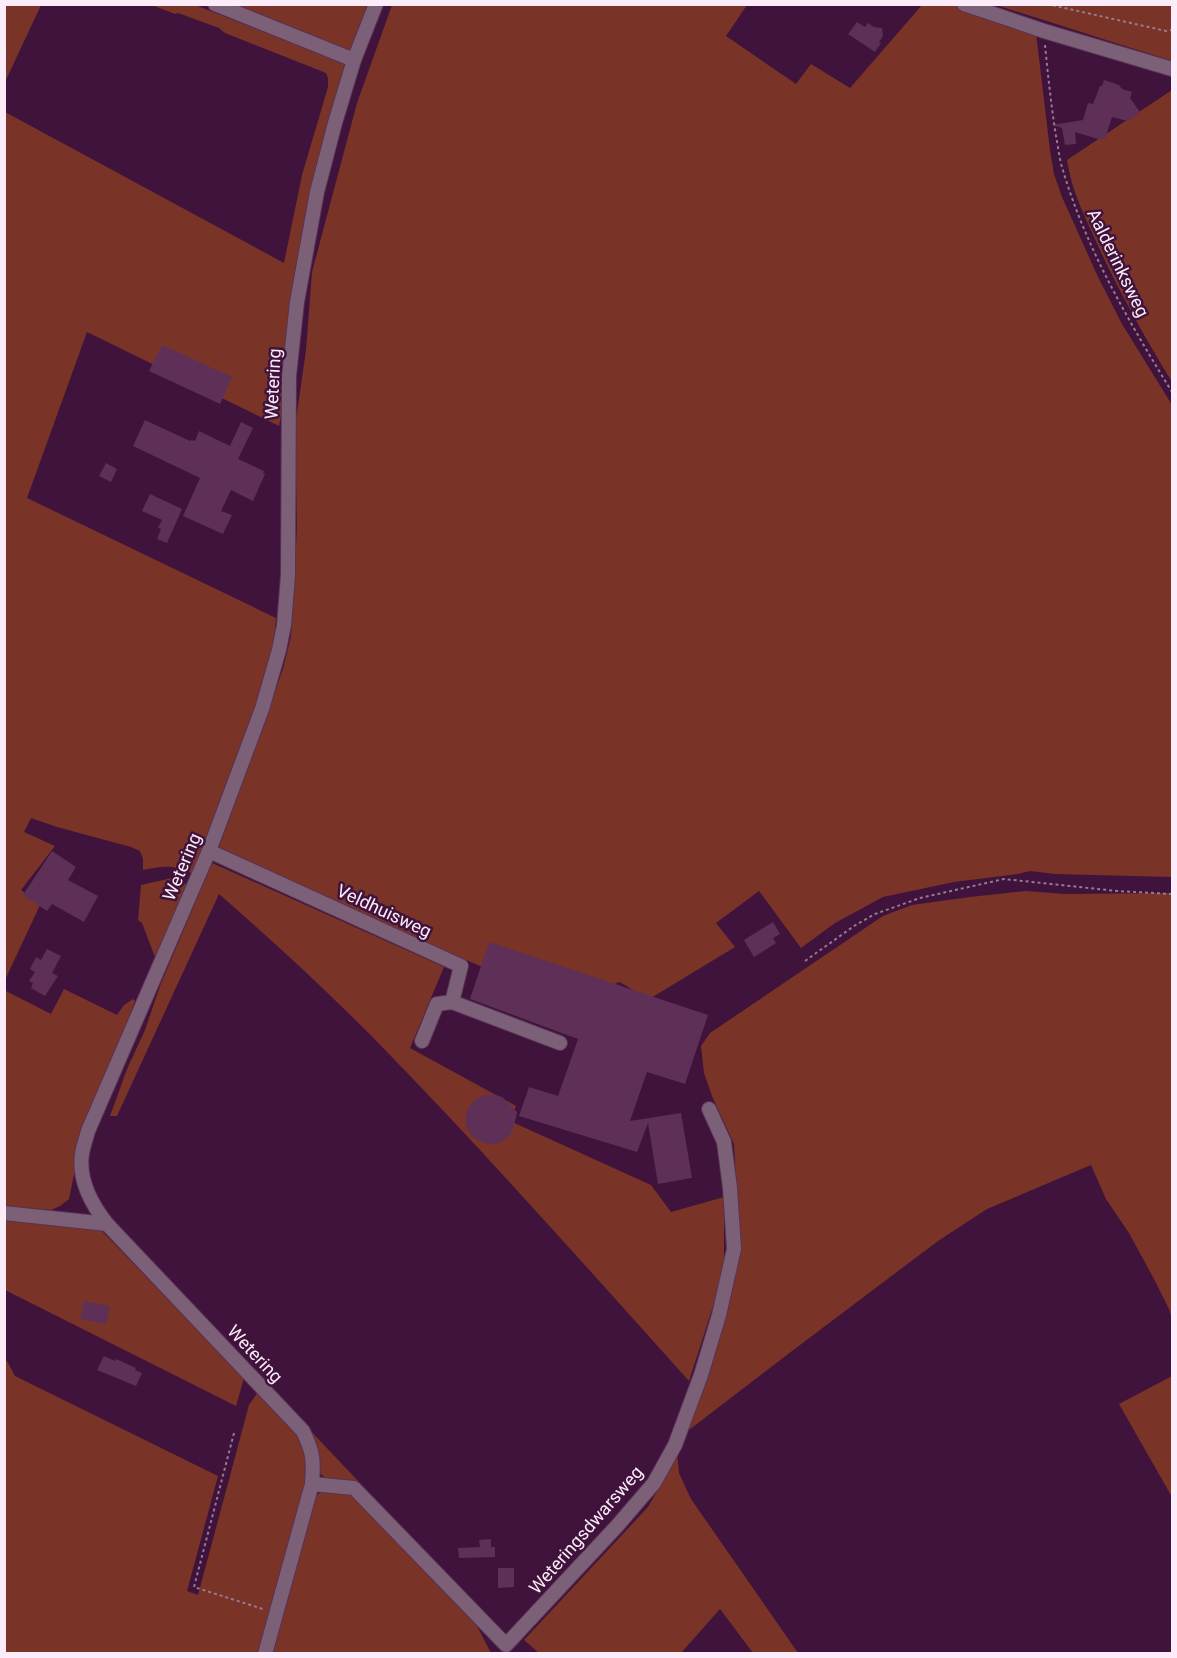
<svg xmlns="http://www.w3.org/2000/svg" width="1177" height="1658" font-family="Roboto,sans-serif">
<style>
.green{fill:#7a3427}
.building{fill:#5e3058}
.lines{fill:none;stroke-linecap:round;stroke-linejoin:round}
.minor-casing{stroke:#593156;stroke-width:16}
.path{stroke:#987994;stroke-width:2;stroke-dasharray:3 3;stroke-linecap:butt}
.minor{stroke:#7b6077;stroke-width:14}
.labels{text-anchor:middle;stroke-width:5;stroke-linejoin:round;paint-order:stroke}
.street-label{font-size:18px;fill:#fcebf9;stroke:#3f133b}
</style>
<rect width="100%" height="100%" fill="#3f133b"/>
<g class="green">
<polygon points="5,4 41,5 5,82 4,5"/>
<path d="M152,5H195L342,62L347,66L317,185L293,357L279,426L87,332L27,498L276,618C273,662 259,700 244,741C228,786 211,830 193,874C175,864 162,866 143,870V859L140,851L131,847L57,827L31,818L24,832L55,846L21,890L40,905L5,980V112L284,263L302,175L328,87V78L326,73L225,33L219,28L178,13L175,14Z"/>
<polygon points="231,5 374,5 352,53"/>
<path d="M392,5H747L726,36L796,84L811,64L850,88L922,5H947L956,6L1036,33L1050,150L1054,174L1062,197L1098,277L1122,324L1172,405V877L1055,874L1030,871L1018,874L954,882L883,897L835,923L801,948L759,891L716,923L735,947L651,998C637,995 632,988 619,982L573,1005L397,931L236,859L219,847L283,669L291,636L297,527L295,427L306,350L312,272L357,103Z"/>
<polygon points="996,5 1167,5 1172,7 1172,61"/>
<path d="M1172,90V382C1144,336 1117,288 1095,239C1083,213 1071,188 1067,160Z"/>
<path d="M212,863L444,967L410,1048L516,1106L510,1121L651,1185L671,1212L724,1197V1272L689,1381C590,1271 491,1159 388,1053C334,997 277,945 219,894L117,1116H110L127,1069L145,1030L160,986Z"/>
<polygon points="172,878 188,885 155,957 142,923 138,920 141,885"/>
<polygon points="1026,891 1065,894 1172,893 1172,1320 1169,1309 1154,1279 1129,1233 1106,1199 1091,1165 987,1209 938,1241 796,1348 685,1433 721,1335 734,1279 739,1234 734,1144 712,1096 704,1073 701,1046 710,1033 883,916 912,905 970,897"/>
<polygon points="64,989 117,1015 124,1005 133,999 135,1001 79,1150 69,1199 60,1206 51,1210 5,1206 4,990 51,1014"/>
<polygon points="4,1219 53,1226 76,1221 100,1229 244,1378 236,1406 5,1290"/>
<polygon points="4,1360 7,1361 15,1376 218,1476 187,1591 198,1595 249,1405 258,1392 299,1436 307,1460 307,1477 258,1653 5,1653"/>
<polygon points="1172,1376 1172,1497 1119,1404"/>
<polygon points="306,1426 359,1482 325,1478 319,1472"/>
<polygon points="677,1451 679,1473 691,1499 798,1653 753,1653 720,1609 681,1653 539,1653 524,1640 648,1507 669,1470"/>
<polygon points="323,1490 352,1493 475,1622 491,1653 271,1654 315,1497"/>
</g>
<g class="building">
<polygon points="857,22 865,27 868,23 874,27 882,28 883,36 879,42 881,43 875,52 848,34"/>
<polygon points="1104,80 1119,85 1122,89 1132,92 1130,98 1140,112 1128,121 1112,117 1105,139 1098,139 1075,132 1076,144 1065,145 1062,128 1052,125 1083,120 1088,103 1093,104 1100,86 1102,86"/>
<polygon points="162,345 232,377 220,404 149,371"/>
<polygon points="145,420 190,441 191,440 195,441 199,431 230,446 241,422 253,428 238,459 264,471 263,473 265,474 253,501 231,490 221,511 232,515 223,534 183,516 200,478 133,446"/>
<polygon points="106,463 117,469 111,482 99,476"/>
<polygon points="150,494 182,509 167,543 157,539 161,529 158,528 162,520 142,511"/>
<polygon points="52,851 76,867 68,880 98,896 84,922 52,904 47,911 23,895"/>
<polygon points="773,922 780,934 773,938 776,943 754,957 744,940"/>
<polygon points="489,942 708,1015 685,1084 647,1072 630,1121 681,1113 692,1178 658,1184 648,1123 637,1152 519,1116 529,1087 558,1096 578,1039 470,999"/>
<polygon points="47,949 61,956 52,973 58,976 45,996 31,988 33,983 29,981 35,972 30,969 36,957 41,960"/>
<polygon points="485,1095 495,1095 502,1097 517,1112 514,1126 511,1134 505,1139 496,1144 488,1144 477,1140 471,1135 466,1126 466,1114 469,1107 476,1099"/>
<polygon points="84,1301 110,1306 106,1324 80,1319"/>
<polygon points="104,1356 115,1361 116,1359 136,1368 135,1370 142,1373 136,1386 97,1370"/>
<polygon points="491,1539 491,1547 495,1547 495,1557 459,1558 458,1548 480,1547 479,1540"/>
<polygon points="498,1568 514,1568 514,1587 498,1588"/>
</g>
<g class="lines">
<g class="minor-casing">
<g id="minor">
<polyline points="215,4 354,60"/>
<polyline points="964,4 1044,31 1172,69"/>
<polyline points="209,851 461,966 452,1002 437,1004 422,1041"/>
<polyline points="452,1002 560,1043"/>
<polyline points="4,1213 107,1224"/>
<polyline points="312,1484 354,1488 506,1645 617,1526 654,1483 675,1445 701,1375 719,1315 734,1249 730,1188 724,1142 709,1109"/>
<path d="M265,1654L312,1484C314,1460 313,1452 303,1431L107,1224C92,1205 78,1181 82,1154C83,1147 86,1139 88,1131L209,851L262,709L279,650L284,625L288,575L289,376L297,302L317,192L335,123L354,60L376,4"/>
</g>
</g>
<g class="path">
<polyline points="1047,4 1166,31 1172,30"/>
<path d="M1045,45C1048,75 1051,105 1056,136C1058,146 1059,157 1062,167C1085,247 1129,322 1172,392"/>
<polyline points="805,961 854,926 875,914 920,898 1004,879 1117,891 1172,894"/>
<polyline points="234,1433 194,1587 263,1609"/>
</g>
<use href="#minor" class="minor"/>
</g>
<g class="labels">
<g class="street-label">
<text transform="translate(1118 263) rotate(64)" y="6">Aalderinksweg</text>
<text transform="translate(273 384) rotate(-87)" y="6">Wetering</text>
<text transform="translate(182 867) rotate(-67)" y="6">Wetering</text>
<text transform="translate(384 911) rotate(25)" y="6">Veldhuisweg</text>
<text transform="translate(255 1354) rotate(47)" y="6">Wetering</text>
<text transform="translate(586 1530) rotate(-49)" y="6">Weteringsdwarsweg</text>
</g>
</g>
<rect width="1177" height="1658" fill="none" stroke="#fcebf9" stroke-width="12"/>
</svg>
